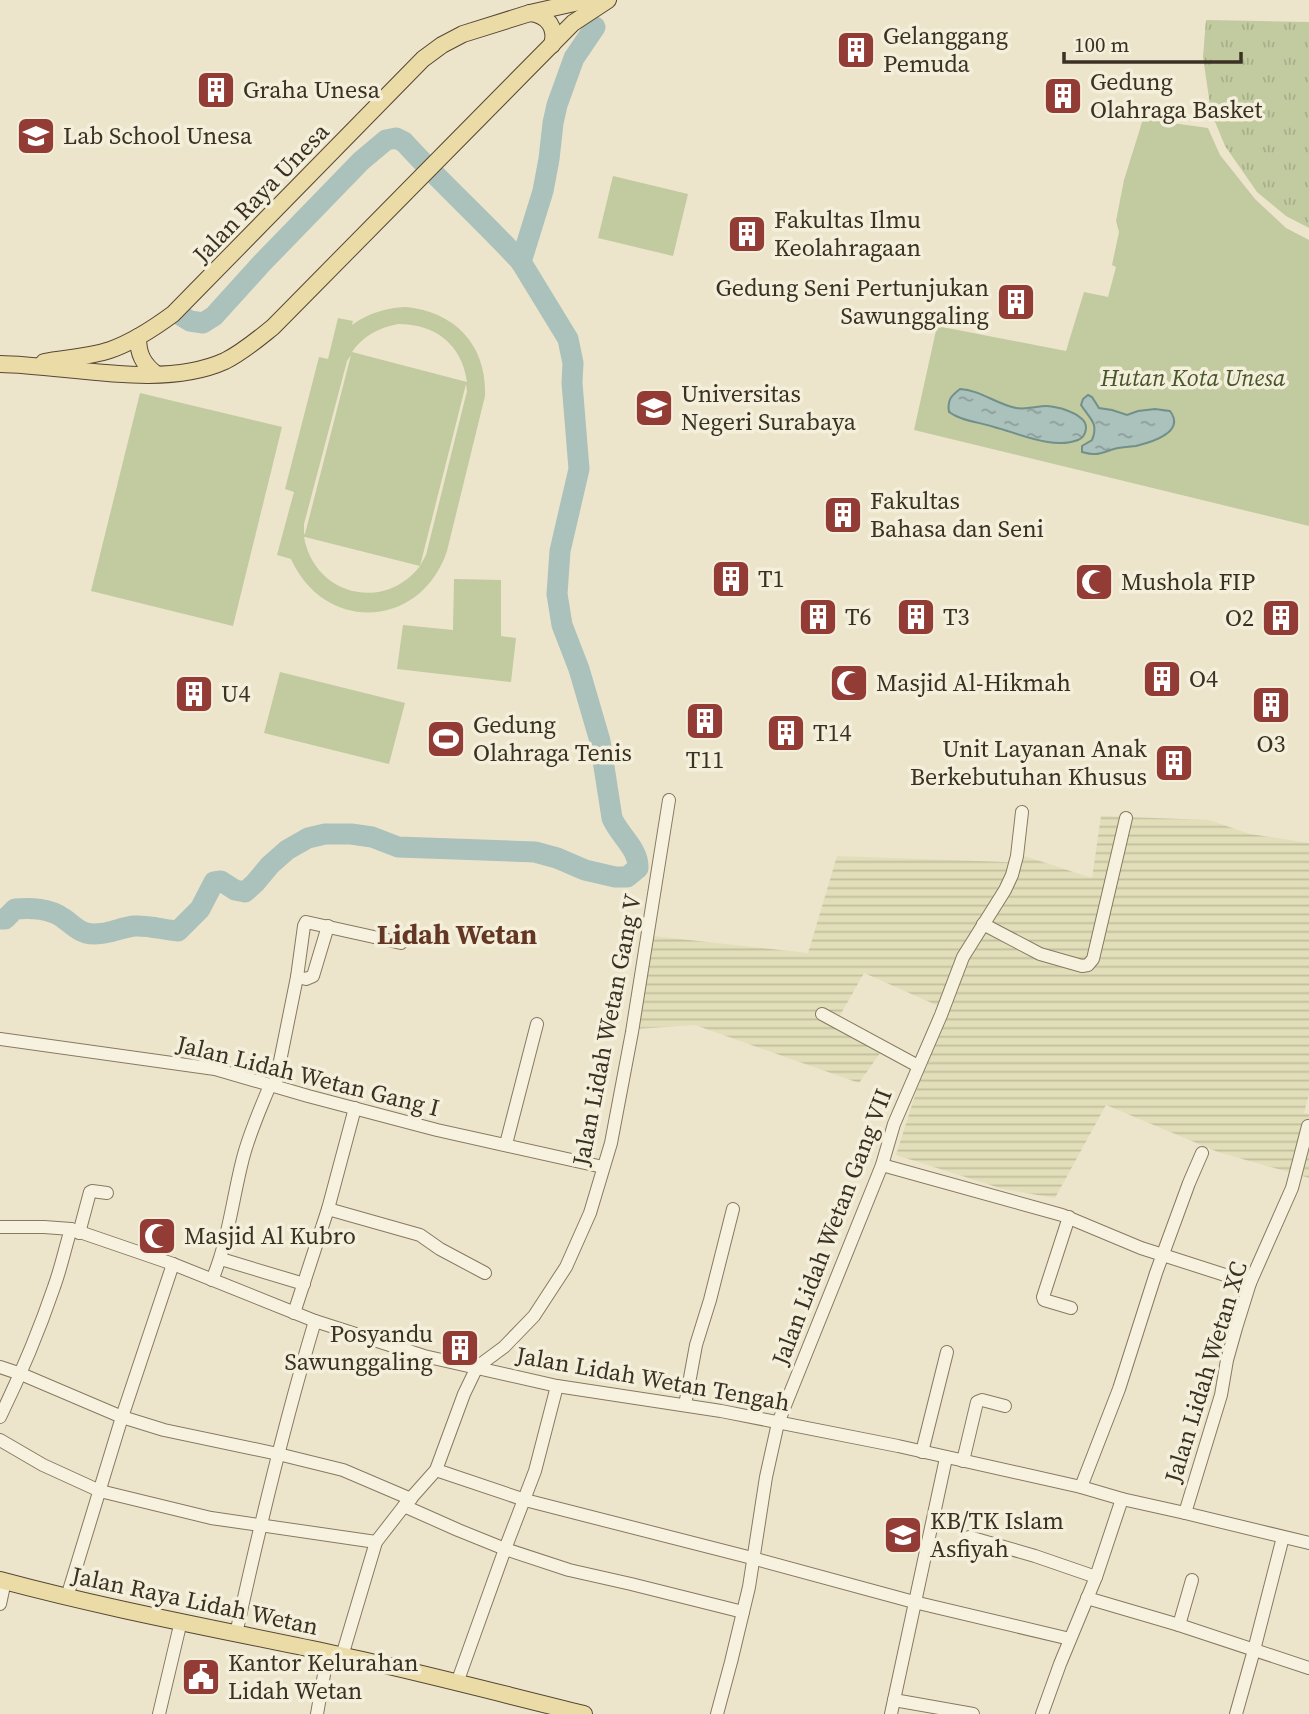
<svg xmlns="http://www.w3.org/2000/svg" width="1309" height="1714" font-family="'Source Serif 4',serif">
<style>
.farmland{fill:url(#farmland-rules)}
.grass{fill:url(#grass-tufts)}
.park{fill:#c2caa0;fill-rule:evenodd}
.water{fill:url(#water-ripples);stroke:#72908a;stroke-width:2}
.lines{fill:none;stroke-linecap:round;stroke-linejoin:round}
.river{stroke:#abc1bc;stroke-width:21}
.minor-casing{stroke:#887960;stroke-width:14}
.major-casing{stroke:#574734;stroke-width:18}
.minor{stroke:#f7f2df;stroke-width:12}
.major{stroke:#ebdba7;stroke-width:16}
.labels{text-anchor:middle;stroke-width:7;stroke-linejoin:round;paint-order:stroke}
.poi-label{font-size:24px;fill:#3a3023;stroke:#f4efdb;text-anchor:start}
.street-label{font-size:24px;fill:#3a3023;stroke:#f4efdb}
.park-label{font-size:24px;font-style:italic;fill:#47552b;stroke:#f4efdb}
.quarter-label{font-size:28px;font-weight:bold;fill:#643725;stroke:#f4efdb}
</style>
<defs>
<pattern id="farmland-rules" width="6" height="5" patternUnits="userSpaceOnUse" patternTransform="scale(1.75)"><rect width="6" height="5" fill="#e1deb9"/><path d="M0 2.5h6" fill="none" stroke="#c2bf9f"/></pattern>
<pattern id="grass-tufts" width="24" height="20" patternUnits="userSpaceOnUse" patternTransform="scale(1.75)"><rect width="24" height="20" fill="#c2caa0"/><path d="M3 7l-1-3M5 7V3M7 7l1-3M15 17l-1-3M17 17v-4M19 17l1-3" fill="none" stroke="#a7ae8a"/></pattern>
<pattern id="water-ripples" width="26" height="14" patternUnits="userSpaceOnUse" patternTransform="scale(1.75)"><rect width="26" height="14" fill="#abc1bc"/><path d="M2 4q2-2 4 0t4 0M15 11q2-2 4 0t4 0" fill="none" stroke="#8c9d98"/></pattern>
</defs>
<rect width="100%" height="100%" fill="#ece5cc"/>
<polygon class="farmland" points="1101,816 1209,820 1250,834 1309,843 1309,1094 1304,1113 1309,1114 1309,1178 1218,1152 1106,1105 1055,1198 1003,1189 896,1155 943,1008 864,973 838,1019 883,1049 859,1083 695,1025 636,1029 653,936 808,953 837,856 1008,862 1012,852 1092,878"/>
<polygon class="grass" points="1206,20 1309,22 1309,228 1286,216 1257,192 1225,146 1211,112 1203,57"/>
<g class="park">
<polygon points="1143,119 1208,128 1220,155 1255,199 1286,228 1309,240 1309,526 914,430 937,326 1066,351 1084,292 1108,297 1116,267 1112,265 1119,232 1116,221 1124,180"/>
<polygon points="613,176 688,194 673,256 598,238"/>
<path d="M406,307C456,312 487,346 485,396L447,551C421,629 325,634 291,559L277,555L294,492L285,489L319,357L328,359L338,318L353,321L352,325C369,313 385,308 406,307ZM398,324C435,324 462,344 467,382L352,352C363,336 378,328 398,324ZM351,355L305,534H304V524L347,361ZM466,384L467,391L426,555L420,566ZM304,537H305L420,566C384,613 314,595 304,537Z"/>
<polygon points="140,393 282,427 233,626 91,591"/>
<polygon points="454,579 501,580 501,636 516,638 511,682 397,669 403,625 453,630"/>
<polygon points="280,672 405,703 389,764 264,733"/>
</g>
<g class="water">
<path d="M960,389C980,390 996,404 1016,408C1027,410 1036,406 1047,406C1052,406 1059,408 1063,409C1069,411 1078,415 1082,419C1089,425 1086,437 1078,440C1053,450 1018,433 994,427C979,422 961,421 949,412C947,400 951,396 960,389Z"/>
<path d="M1088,395L1092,397L1099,408L1112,410L1127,415L1138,411L1155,409L1170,411C1186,432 1152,442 1136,446C1129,447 1121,447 1114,449C1107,451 1100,455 1093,454C1089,454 1086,453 1082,452V446L1092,440C1099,423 1090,419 1081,405L1083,399Z"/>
</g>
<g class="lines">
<g class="river">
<path d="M180,315L190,321L203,323L214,316L262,263L361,161L386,140L396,138L404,142C442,184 484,221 521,262"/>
<path d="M0,919H5L15,909C32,908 49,908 63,918C71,923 76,930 86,933C102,937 118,928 134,926C150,925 163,930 178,931L200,909L214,882L221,881L235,890L245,892L255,883L270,865L287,850L308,838L325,834H351L372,837L398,847L535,852L557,858L585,870L615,877H627L638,868C639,849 619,835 612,818L600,741L579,669L562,625L557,594L560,551L579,469L572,383L573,363L568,339L521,262L543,191L549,159L553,123L557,105L574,58L595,27"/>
</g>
<g class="minor-casing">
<g id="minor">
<polyline points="983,924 1040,954 1082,966 1088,965 1093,959 1126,818"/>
<polyline points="297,977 306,979 313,976 328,926"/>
<polyline points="822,1014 918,1066"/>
<polyline points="0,1039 215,1069 308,1096 437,1130 603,1167"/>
<polyline points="275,1086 297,977 304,926 306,922 401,943"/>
<polyline points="506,1144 537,1024"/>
<polyline points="882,1165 1062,1215 1141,1248 1250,1283"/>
<polyline points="328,1209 420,1235 440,1249 485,1273"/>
<polyline points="1069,1217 1043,1297 1044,1300 1071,1308"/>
<polyline points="0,1227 44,1227 71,1229 173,1264 315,1321 424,1356 557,1386 721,1411 898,1446 1081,1487 1122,1499 1185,1513 1309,1543"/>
<polyline points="79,1233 90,1192 92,1191 107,1193"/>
<polyline points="221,1259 304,1284"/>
<path d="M212,1280C228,1242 232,1202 242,1162C248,1136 260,1110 270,1085"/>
<polyline points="294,1313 328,1209 355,1108"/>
<polyline points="0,1367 21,1374 122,1417 164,1430 278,1454 343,1470 411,1499"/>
<polyline points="685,1405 696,1345 710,1300 733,1209"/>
<path d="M0,1417C21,1374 39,1331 54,1287C61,1268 65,1248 71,1229"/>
<polyline points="0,1440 43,1465 100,1491 211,1518 376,1542"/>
<polyline points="922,1452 947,1352"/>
<polyline points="963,1461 977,1402 982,1400 1005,1406"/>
<polyline points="436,1470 525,1500 752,1558 914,1602 1070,1639"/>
<polyline points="1081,1487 1119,1389 1156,1273 1189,1183 1202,1153"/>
<polyline points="404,1506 458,1530 505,1549 569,1570 631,1584 743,1612"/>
<polyline points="1185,1513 1221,1395 1227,1360 1236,1328 1250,1283 1292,1188 1308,1126"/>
<polyline points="969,1537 1035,1556 1096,1577"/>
<polyline points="67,1597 122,1417 173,1264"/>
<polyline points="1087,1598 1179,1625 1309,1668"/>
<polyline points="0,1604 5,1581"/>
<polyline points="1179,1625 1192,1580"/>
<path d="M236,1634C259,1529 284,1424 315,1321"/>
<polyline points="342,1656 376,1542 404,1506 436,1470 464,1394 477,1367 504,1347 534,1316 566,1267 590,1213 611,1143 632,1032 669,800"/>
<polyline points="457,1683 505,1549 535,1471 557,1386"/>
<polyline points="894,1700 973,1714"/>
<polyline points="159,1714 181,1621"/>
<polyline points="317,1714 328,1652"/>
<polyline points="717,1714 731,1662 749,1587 766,1477 778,1423 882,1165 894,1124 941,1015 963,957 1005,890 1012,875 1017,856 1022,812"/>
<polyline points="891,1714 946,1458"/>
<polyline points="1042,1714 1060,1664 1096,1577 1122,1499"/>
<polyline points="1236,1714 1254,1650 1283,1537"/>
</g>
</g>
<g class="major-casing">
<g id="major">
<path d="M530,13C548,15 557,28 552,45"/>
<path d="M138,337C138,354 143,364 156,374"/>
<path d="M44,362C66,358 89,357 110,350C133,342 154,328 173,314L423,59L442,45L463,34L530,13L588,0"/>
<path d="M0,364C68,365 161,390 225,361C243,352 258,339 273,327L573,23L608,0"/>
<path d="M0,1580C108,1609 217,1629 326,1652C412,1670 498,1693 584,1714"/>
</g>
</g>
<use href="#minor" class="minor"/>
<use href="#major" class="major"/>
</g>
<defs>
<g id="building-square" transform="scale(2.0125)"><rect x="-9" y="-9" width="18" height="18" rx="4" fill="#933b35" stroke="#f4efdb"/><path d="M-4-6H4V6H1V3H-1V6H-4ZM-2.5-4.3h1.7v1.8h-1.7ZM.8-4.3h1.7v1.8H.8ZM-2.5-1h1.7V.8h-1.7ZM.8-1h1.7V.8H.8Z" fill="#fff"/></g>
<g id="school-square" transform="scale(2.0125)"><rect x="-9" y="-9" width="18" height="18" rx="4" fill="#933b35" stroke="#f4efdb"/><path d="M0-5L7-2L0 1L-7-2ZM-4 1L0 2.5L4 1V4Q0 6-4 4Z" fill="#fff"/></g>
<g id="university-square" transform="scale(2.0125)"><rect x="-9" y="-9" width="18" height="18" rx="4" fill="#933b35" stroke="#f4efdb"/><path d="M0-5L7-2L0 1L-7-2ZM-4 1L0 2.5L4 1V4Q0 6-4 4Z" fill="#fff"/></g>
<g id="mosque-square" transform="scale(2.0125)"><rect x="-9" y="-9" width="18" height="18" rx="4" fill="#933b35" stroke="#f4efdb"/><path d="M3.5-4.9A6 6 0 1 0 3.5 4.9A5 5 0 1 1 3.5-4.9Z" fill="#fff"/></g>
<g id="stadium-square" transform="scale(2.0125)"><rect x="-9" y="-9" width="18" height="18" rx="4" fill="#933b35" stroke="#f4efdb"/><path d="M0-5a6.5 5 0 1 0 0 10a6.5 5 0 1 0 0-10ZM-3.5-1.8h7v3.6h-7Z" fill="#fff"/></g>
<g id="civic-square" transform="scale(2.0125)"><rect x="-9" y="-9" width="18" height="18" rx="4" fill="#933b35" stroke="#f4efdb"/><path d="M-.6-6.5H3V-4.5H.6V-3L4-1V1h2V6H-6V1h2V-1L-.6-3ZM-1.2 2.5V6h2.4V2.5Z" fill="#fff"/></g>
</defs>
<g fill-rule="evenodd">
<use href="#building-square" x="856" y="50"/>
<use href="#building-square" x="216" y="90"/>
<use href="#building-square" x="1063" y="96"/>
<use href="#school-square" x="36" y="136"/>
<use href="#building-square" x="747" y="234"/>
<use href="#building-square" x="1016" y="302"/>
<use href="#university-square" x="654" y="408"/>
<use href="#building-square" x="843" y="515"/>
<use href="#building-square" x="731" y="579"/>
<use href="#mosque-square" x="1094" y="582"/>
<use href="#building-square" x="818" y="617"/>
<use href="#building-square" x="916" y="617"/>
<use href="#building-square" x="1281" y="618"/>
<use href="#building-square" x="1162" y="679"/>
<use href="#mosque-square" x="849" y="683"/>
<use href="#building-square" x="194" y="694"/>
<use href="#building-square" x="1271" y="705"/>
<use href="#building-square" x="705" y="721"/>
<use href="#building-square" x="786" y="733"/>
<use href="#stadium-square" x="446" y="739"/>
<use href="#building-square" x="1174" y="763"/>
<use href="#mosque-square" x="157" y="1236"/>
<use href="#building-square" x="460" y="1348"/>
<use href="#school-square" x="903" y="1535"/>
<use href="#civic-square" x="201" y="1677"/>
</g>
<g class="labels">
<g class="poi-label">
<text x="883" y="44">Gelanggang<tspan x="883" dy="28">Pemuda</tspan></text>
<text x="1090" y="90">Gedung<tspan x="1090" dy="28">Olahraga Basket</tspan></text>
<text x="243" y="98">Graha Unesa</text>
<text x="63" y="144">Lab School Unesa</text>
<text x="774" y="228">Fakultas Ilmu<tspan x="774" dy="28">Keolahragaan</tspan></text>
<text x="989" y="296" text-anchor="end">Gedung Seni Pertunjukan<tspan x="989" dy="28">Sawunggaling</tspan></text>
<text x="681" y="402">Universitas<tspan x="681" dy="28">Negeri Surabaya</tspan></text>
<text x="870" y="509">Fakultas<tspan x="870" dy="28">Bahasa dan Seni</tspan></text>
<text x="758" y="587">T1</text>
<text x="1121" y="590">Mushola FIP</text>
<text x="845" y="625">T6</text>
<text x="943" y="625">T3</text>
<text x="1254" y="626" text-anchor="end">O2</text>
<text x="1189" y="687">O4</text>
<text x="876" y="691">Masjid Al-Hikmah</text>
<text x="221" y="702">U4</text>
<text x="473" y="733">Gedung<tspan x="473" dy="28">Olahraga Tenis</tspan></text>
<text x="813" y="741">T14</text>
<text x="1271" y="752" text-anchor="middle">O3</text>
<text x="1147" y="757" text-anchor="end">Unit Layanan Anak<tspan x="1147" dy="28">Berkebutuhan Khusus</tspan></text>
<text x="705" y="768" text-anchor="middle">T11</text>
<text x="184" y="1244">Masjid Al Kubro</text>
<text x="433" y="1342" text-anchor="end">Posyandu<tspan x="433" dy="28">Sawunggaling</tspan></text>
<text x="930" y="1529">KB/TK Islam<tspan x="930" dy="28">Asfiyah</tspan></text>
<text x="228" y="1671">Kantor Kelurahan<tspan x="228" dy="28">Lidah Wetan</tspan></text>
</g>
<g class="street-label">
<text transform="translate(261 193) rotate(-46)" y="8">Jalan Raya Unesa</text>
<text transform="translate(607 1030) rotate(-79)" y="8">Jalan Lidah Wetan Gang V</text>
<text transform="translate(308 1076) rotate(14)" y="8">Jalan Lidah Wetan Gang I</text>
<text transform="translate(832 1227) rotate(-69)" y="8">Jalan Lidah Wetan Gang VII</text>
<text transform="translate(1206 1372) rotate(-73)" y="8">Jalan Lidah Wetan XC</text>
<text transform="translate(653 1379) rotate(10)" y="8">Jalan Lidah Wetan Tengah</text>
<text transform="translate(195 1601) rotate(12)" y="8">Jalan Raya Lidah Wetan</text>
</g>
<g class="park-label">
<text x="1193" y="386">Hutan Kota Unesa</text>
</g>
<g class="quarter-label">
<text x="457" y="944">Lidah Wetan</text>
</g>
</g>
<path d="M1064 52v10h177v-10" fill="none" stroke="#3a3023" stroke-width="3.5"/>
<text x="1074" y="52" font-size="21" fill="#3a3023" stroke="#f4efdb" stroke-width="5" paint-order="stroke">100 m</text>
</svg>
